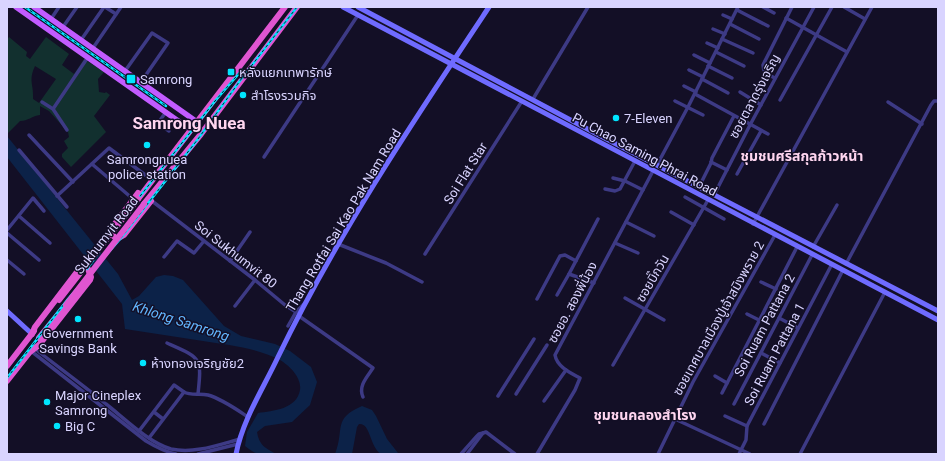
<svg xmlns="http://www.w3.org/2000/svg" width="945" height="461" font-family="Roboto,'Noto Sans Thai',sans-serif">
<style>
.green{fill:#12302f;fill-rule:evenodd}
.water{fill:#0c2248}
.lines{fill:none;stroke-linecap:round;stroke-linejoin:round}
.minor{stroke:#3d3a85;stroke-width:3.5}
.secondary{stroke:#6f6bff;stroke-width:5}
.primary{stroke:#c25bff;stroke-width:5.5}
.trunk{stroke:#e055d1;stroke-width:6}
.rail-casing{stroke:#00e5ff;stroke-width:2.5}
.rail{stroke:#130f26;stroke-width:1;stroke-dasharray:3;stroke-linecap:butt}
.trunk-bridge{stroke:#e055d1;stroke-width:6}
.poi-dot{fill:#00e5ff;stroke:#130f26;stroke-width:1.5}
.labels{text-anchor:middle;stroke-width:3;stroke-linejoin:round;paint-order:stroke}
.poi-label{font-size:13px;fill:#d9d4ff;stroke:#130f26;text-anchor:start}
.street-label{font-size:13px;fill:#d9d4ff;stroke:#130f26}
.neighbourhood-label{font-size:14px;font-weight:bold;fill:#ffd6f0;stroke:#130f26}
.water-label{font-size:14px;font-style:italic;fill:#62b6ff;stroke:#130f26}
.district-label{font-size:17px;font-weight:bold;fill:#ffd6f0;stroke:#130f26}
</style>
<rect width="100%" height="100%" fill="#130f26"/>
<path class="green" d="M9,37L27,52L26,56L30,59L46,37L69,54L62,65L74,74L84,59L104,72L98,79L99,92L105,93L106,92L110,95L94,116L106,132L71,167L62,157V154L68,148L64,141L69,137L68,132L49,111L40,106V115C32,116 28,121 20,121L7,134V40ZM35,66L56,79L39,103L33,99C34,84 28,81 35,66Z"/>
<g class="water">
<path d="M7,136L118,274L132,300L139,296L156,277L164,275L173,276L183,280L224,326L241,336L275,344L290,351L311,367L317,382L310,405L292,422L265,426L257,432C259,445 265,448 276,454C261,454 258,457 245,446L247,432L258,413C273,411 297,409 300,390C302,378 290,366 280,360C257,348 228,345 203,341C177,337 151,333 125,329L122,304L7,157Z"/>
<path d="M362,406L372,410L376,416L387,439L398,453L408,454H381C369,446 371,423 359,424L357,427L352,454H335C345,429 332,419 362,406Z"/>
</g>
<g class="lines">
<g class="minor">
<polyline points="105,7 116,14"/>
<polyline points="763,7 774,13"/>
<polyline points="844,7 865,19"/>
<polyline points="737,10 768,26"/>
<polyline points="723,15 732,19"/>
<polyline points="786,18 847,52"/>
<polyline points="51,19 59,7"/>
<polyline points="730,24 759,39"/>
<polyline points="63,27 77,7"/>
<polyline points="713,29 725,34"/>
<polyline points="722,39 753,53"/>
<polyline points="81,40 104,7"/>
<polyline points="707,43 718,48"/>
<polyline points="93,48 121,7"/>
<polyline points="716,52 744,66"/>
<polyline points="694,55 710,63"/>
<polyline points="708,66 732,78"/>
<polyline points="689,70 703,77"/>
<polyline points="125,71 152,33 168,43 141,82"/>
<path d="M775,78C768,75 763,73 763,65L792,7"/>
<polyline points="702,79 728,93"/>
<polyline points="684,86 696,92"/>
<polyline points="740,92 761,105"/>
<polyline points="695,94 768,134"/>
<polyline points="533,99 588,7"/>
<polyline points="780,100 832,7"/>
<polyline points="675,101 703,115"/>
<polyline points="42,102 53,109 67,130"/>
<polyline points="888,102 922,124"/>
<polyline points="53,109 88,57"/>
<polyline points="166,112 158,123 169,131"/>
<polyline points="29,135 73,182"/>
<polyline points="19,150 67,207"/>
<polyline points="264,157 358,15"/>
<polyline points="711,162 727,170"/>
<polyline points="92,164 133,199"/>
<polyline points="657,165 688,107 738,7"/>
<polyline points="737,174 761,131"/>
<polyline points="613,178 625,181 643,190"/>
<polyline points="699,187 711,163 712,158 734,116"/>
<polyline points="605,189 615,191 620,189 635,161"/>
<polyline points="714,195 750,125 814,7"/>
<polyline points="57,196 109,148 152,180"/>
<polyline points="685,197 724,219"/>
<polyline points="152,201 255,280 285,305 296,312 288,326"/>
<polyline points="671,212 694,225"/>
<polyline points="19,216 50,243"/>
<polyline points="626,222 654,236"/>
<polyline points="753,224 872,7"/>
<polyline points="7,230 33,198 44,211"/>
<polyline points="7,233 39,260"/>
<polyline points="615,243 638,253"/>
<polyline points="338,244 386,263 422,282"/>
<polyline points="813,247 837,205"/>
<polyline points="425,254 522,101"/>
<polyline points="164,257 177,241 194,253 204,241"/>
<polyline points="7,260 24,274"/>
<polyline points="230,261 250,232"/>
<polyline points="846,264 931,105 934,101 938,101"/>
<polyline points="569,274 598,219"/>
<polyline points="761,282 776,289"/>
<polyline points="557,295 569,274 594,283"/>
<polyline points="625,298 664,320"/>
<polyline points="537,299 560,256 565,255 576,261"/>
<polyline points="235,306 255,280"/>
<polyline points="296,312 305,303"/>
<polyline points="747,314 759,320"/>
<path d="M299,316L373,368C367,377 358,386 363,397"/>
<polyline points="779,318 798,328"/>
<path d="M167,343C201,358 202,357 198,394"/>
<path d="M34,348C58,367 83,385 106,404C124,418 149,443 171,449C194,454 218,445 240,439"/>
<path d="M31,351L146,441C156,447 165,452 176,454"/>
<polyline points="761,353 780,363"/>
<polyline points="613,365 708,200"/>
<polyline points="715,376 727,383"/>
<polyline points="722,393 797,247"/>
<polyline points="516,394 547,345"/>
<polyline points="498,396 534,339"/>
<polyline points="544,401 566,370"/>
<polyline points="734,404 812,255"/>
<polyline points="154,412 163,419"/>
<polyline points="725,416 747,426"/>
<polyline points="675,419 750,454"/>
<polyline points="764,424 843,270"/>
<polyline points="139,431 174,385 184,392"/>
<path d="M149,438L184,392C191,396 200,393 208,395C222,399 236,409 248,417"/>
<polyline points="198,454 238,444"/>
<polyline points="461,454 477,436 479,434 483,433"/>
<polyline points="467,454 483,433 486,432 515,454"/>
<path d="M537,454L575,390L580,378C571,373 557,367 555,355L653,171"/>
<polyline points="658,454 693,382 775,235"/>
<polyline points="739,454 746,440 747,426 832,264"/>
<polyline points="800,454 885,292"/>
</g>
<g class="secondary">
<polyline points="343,7 938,320"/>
<polyline points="358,7 595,133 938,311"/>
<polyline points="7,311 32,334"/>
<path d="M236,454C243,419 263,389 278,357C337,235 414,120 489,7"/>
</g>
<g class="primary">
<polyline points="16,7 191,130"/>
<polyline points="34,7 197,122"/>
</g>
<g class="trunk">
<polyline points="138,193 111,229 110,233 117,239 124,235 151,201"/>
<polyline points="138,199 285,7"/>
<polyline points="144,204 201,134 297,7"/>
<polyline points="39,338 66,305"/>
<polyline points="31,351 39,345 90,280 91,277 88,269 84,267 80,268 35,327 32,334"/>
<polyline points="7,366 34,331"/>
<polyline points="7,381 33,348"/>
</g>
<g class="rail-casing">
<g id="rail">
<polyline points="25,7 166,106"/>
<polyline points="87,269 115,228 215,101 242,70"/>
<polyline points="7,378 68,299 121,238 198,139 242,78 297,7"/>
</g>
</g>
<use href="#rail" class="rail"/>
<g class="trunk-bridge">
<polyline points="59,300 138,199"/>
<polyline points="66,305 144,204"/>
</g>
</g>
<g class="poi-dot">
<rect x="227" y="68" width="8" height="8" rx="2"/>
<rect x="126" y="74" width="10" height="10" rx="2"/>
<circle cx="243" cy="95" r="4"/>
<circle cx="616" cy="118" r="4"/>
<circle cx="147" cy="145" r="4"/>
<circle cx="78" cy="319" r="4"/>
<circle cx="143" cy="363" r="4"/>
<circle cx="47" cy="402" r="4"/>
<circle cx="57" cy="426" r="4"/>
</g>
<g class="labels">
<g class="poi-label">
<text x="239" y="77">หลังแยกเทพารักษ์</text>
<text x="140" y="84">Samrong</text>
<text x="251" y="100">สำโรงรวมกิจ</text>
<text x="624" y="123">7-Eleven</text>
<text x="147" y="164" text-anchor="middle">Samrongnuea<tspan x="147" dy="15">police station</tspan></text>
<text x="78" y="338" text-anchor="middle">Government<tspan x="78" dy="15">Savings Bank</tspan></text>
<text x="151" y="368">ห้างทองเจริญชัย2</text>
<text x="55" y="400">Major Cineplex<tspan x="55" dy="15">Samrong</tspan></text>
<text x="65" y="431">Big C</text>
</g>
<g class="street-label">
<text transform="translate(754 96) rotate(-62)" y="5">ซอยตลาดรุ่งเจริญ</text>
<text transform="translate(645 154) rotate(28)" y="5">Pu Chao Saming Phrai Road</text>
<text transform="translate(465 173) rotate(-58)" y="5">Soi Flat Star</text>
<text transform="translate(343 220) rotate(-59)" y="5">Thang Rotfai Sai Kao Pak Nam Road</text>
<text transform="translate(106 235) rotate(-52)" y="5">Sukhumvit Road</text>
<text transform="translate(236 254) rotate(38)" y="5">Soi Sukhumvit 80</text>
<text transform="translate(652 278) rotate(-60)" y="5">ซอยบิ๊กวัน</text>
<text transform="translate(572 302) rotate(-62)" y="5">ซอยอ. สองพี่น้อง</text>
<text transform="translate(718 318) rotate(-61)" y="5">ซอยเทศบาลเมืองปู่เจ้าสมิงพราย 2</text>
<text transform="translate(764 325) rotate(-62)" y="5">Soi Ruam Pattana 2</text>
<text transform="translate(774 354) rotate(-62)" y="5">Soi Ruam Pattana 1</text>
</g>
<g class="neighbourhood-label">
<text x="802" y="161">ชุมชนศรีสกุลก้าวหน้า</text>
<text x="645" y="420">ชุมชนคลองสำโรง</text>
</g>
<g class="water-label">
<text transform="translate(181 321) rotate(18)" y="5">Khlong Samrong</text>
</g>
<g class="district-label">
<text x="189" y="129">Samrong Nuea</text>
</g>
</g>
<rect width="945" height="461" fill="none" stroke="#d9d4ff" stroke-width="16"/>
</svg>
